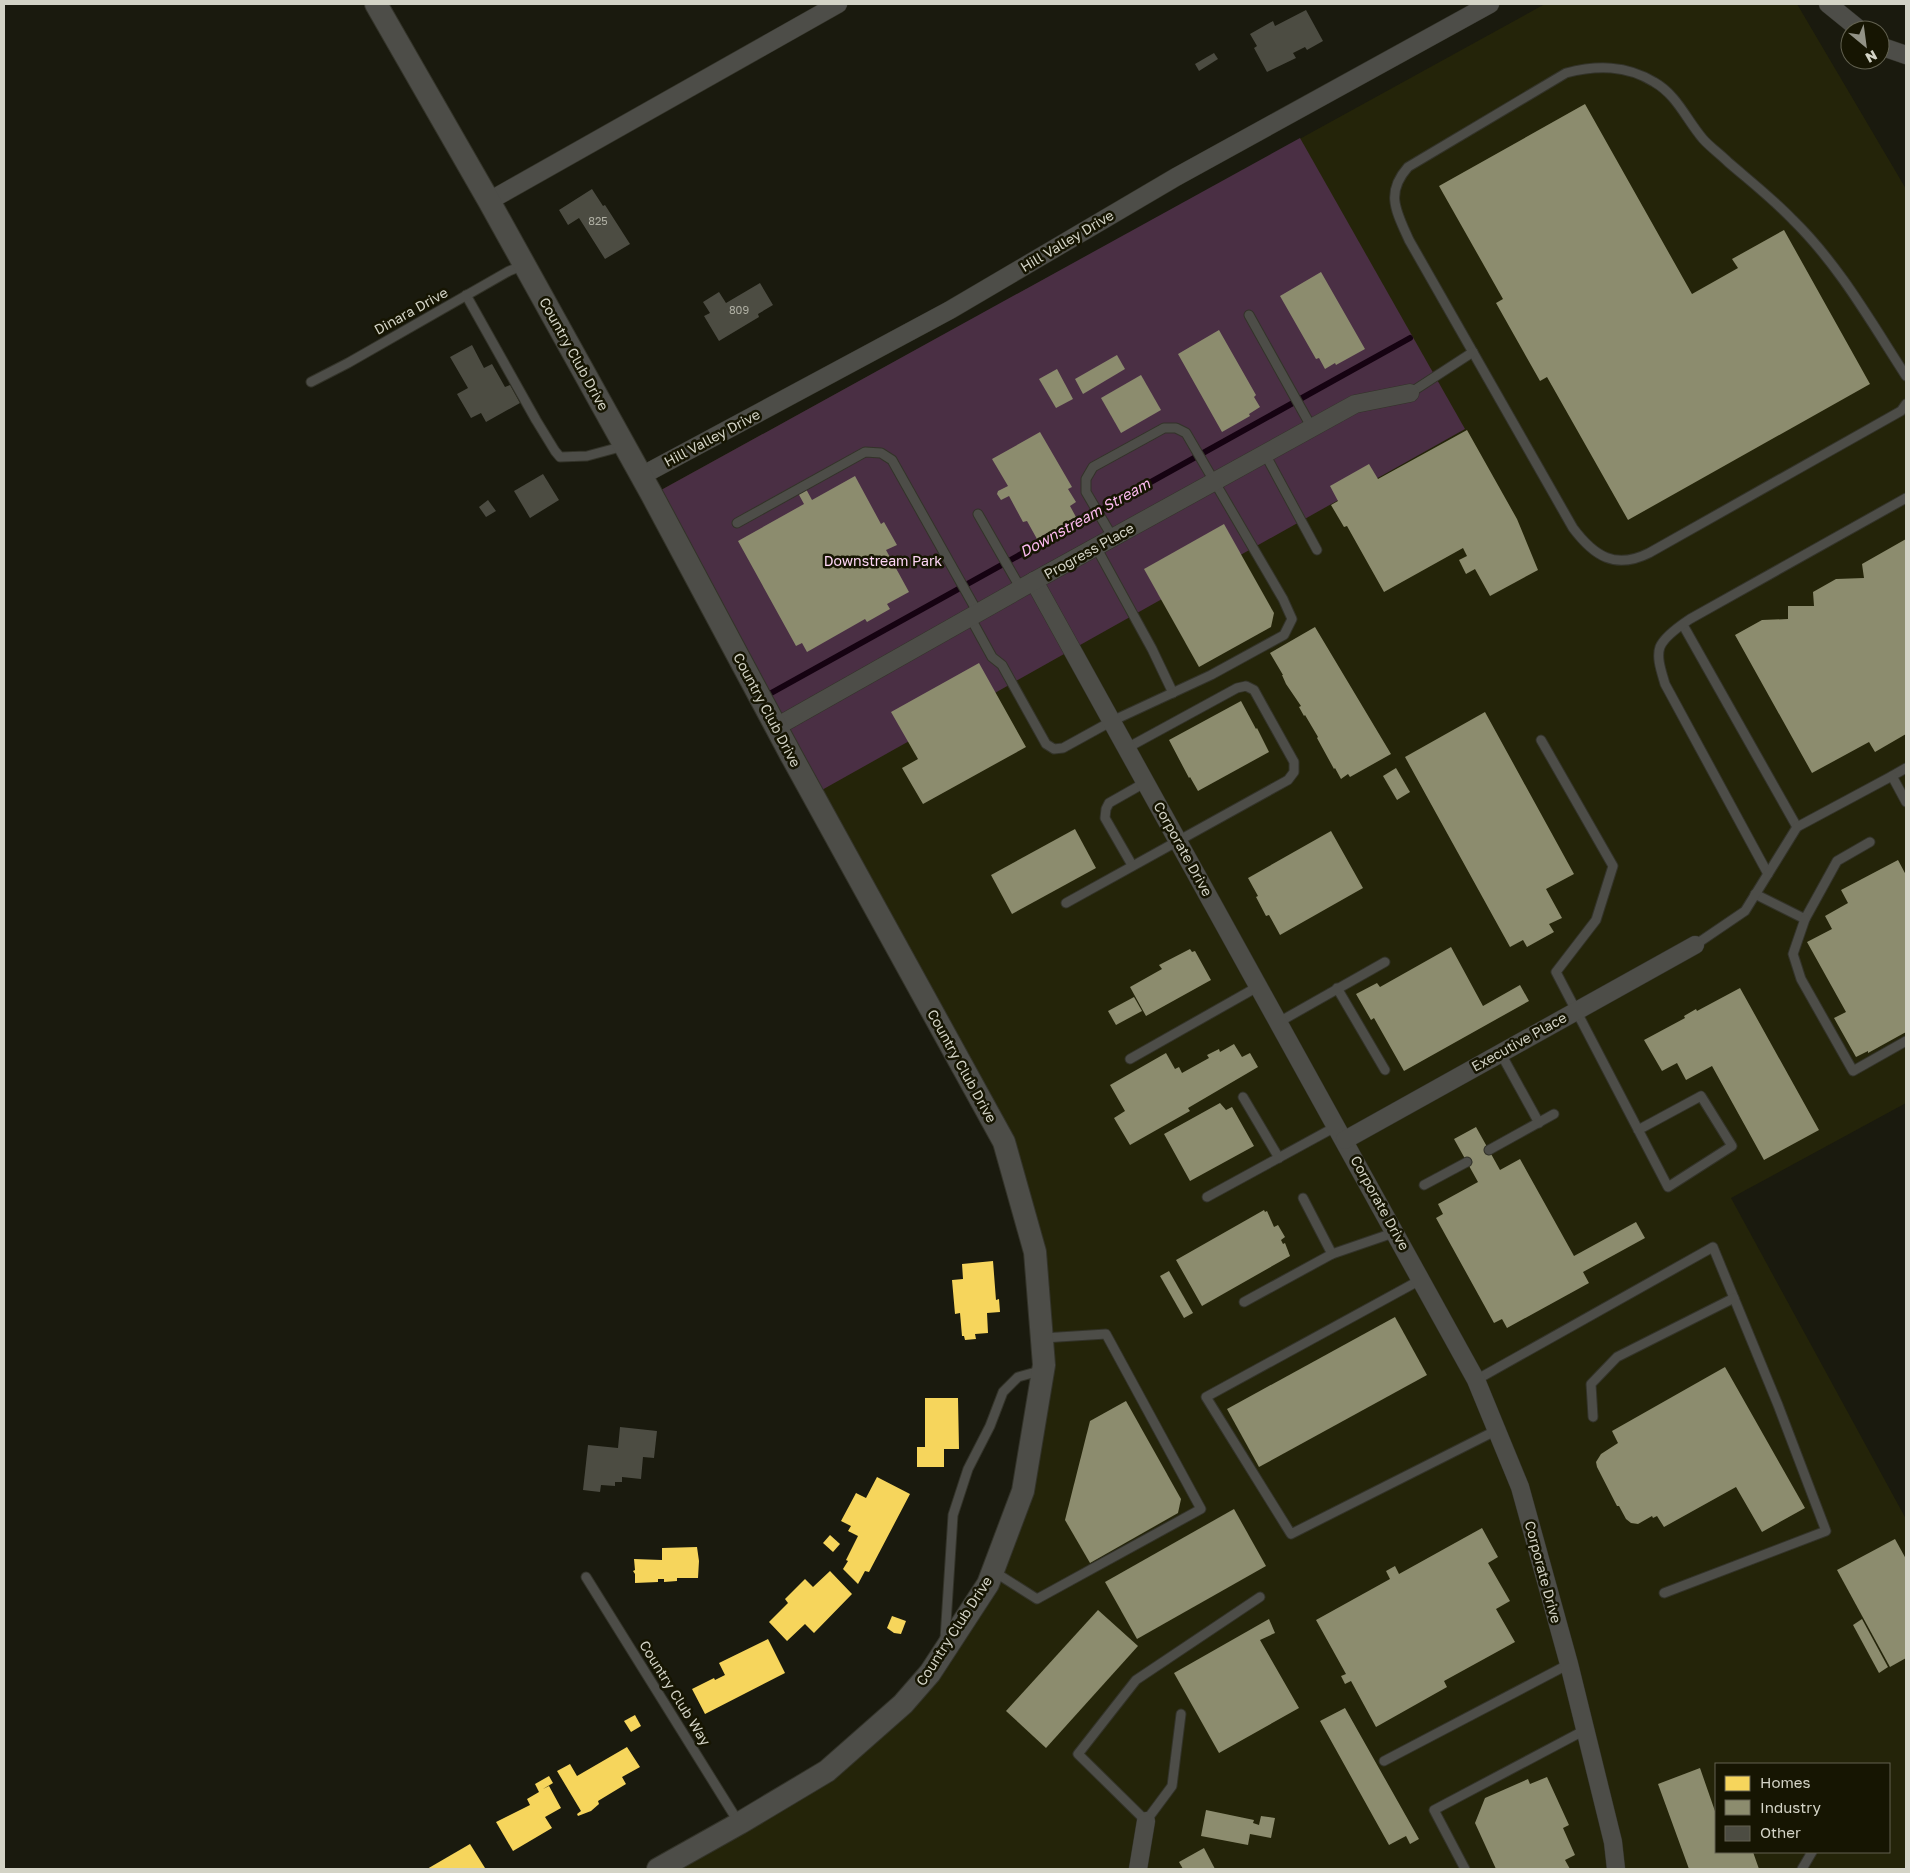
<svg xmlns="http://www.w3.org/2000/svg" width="1910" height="1873" font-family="'Golos Text',sans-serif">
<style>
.built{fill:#242409;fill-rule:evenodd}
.green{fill:#4a2f44}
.homes{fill:#f6d55c}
.industry{fill:#8c8c6e}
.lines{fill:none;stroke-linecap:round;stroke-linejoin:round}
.stream{stroke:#150211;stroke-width:6}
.building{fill:#4c4c42}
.service-casing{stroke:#333329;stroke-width:11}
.minor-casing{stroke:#333329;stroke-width:19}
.tertiary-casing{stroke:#333329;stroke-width:24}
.service{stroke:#4d4d48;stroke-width:9}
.minor{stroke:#4d4d48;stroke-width:18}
.tertiary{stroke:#4d4d48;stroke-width:22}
.labels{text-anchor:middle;stroke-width:5;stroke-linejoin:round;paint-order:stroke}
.number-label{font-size:11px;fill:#b1b1a5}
.street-label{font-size:14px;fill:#d3d3c6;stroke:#161502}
.park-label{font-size:14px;fill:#fed6f6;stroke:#161502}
.water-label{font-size:15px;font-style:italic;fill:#fdbaf0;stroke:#161502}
</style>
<rect width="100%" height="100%" fill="#1a1a0e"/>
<path class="built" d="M1545,4H1797L1906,189V1103L1731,1198L1906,1519V1869H659L876,1730L993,1571L1043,1365L1011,1164L650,496ZM1716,1764H1889V1852H1716Z"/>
<polygon class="green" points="1300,138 1465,429 813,795 652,495"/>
<g class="homes">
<polygon points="993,1261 996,1300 999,1299 1000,1312 987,1313 988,1333 975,1334 976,1339 965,1340 964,1336 962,1336 960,1313 955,1314 952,1280 963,1279 962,1264"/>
<polygon points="925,1398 958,1398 959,1449 944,1449 944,1467 917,1467 917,1447 925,1447"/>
<polygon points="877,1477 910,1494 869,1572 865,1571 858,1584 843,1569 848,1561 846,1560 858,1536 848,1531 851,1526 841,1521 856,1493 866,1498"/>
<polygon points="830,1535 840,1544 833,1552 823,1543"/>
<polygon points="697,1547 699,1561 698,1578 677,1578 677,1581 664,1582 664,1579 658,1579 658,1582 635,1583 635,1574 633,1571 635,1570 634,1559 662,1560 662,1548"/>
<polygon points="830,1571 852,1594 814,1633 805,1624 787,1641 769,1622 788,1603 785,1599 805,1579 813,1587"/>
<polygon points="892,1616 906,1621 901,1634 894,1633 887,1628"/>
<polygon points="768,1639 785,1673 705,1714 692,1689 714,1678 715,1680 725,1675 719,1663"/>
<polygon points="635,1715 641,1726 631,1732 624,1721"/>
<polygon points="627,1747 640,1767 622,1777 626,1784 598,1801 599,1804 591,1811 578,1816 577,1814 581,1811 557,1771 570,1764 577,1776"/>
<polygon points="549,1776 553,1783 543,1789 549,1786 561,1808 545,1817 552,1828 513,1851 496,1822 530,1805 527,1799 539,1792 535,1784"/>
<polygon points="470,1844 485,1868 483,1869 427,1869"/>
</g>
<g class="industry">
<polygon points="1585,104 1692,294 1738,268 1732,259 1784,230 1870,384 1628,520 1547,377 1540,381 1496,303 1503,299 1439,186"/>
<polygon points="1321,272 1365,349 1336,365 1335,363 1325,369 1319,358 1316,359 1280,296"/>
<polygon points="1219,330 1256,395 1254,397 1260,407 1249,414 1250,416 1222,432 1178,354"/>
<polygon points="1117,355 1125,369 1083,394 1075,379"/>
<polygon points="1057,369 1073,399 1056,408 1039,379"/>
<polygon points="1141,375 1161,410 1121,433 1101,398"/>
<polygon points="1467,430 1517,519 1538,570 1490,596 1475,569 1466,574 1459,560 1467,556 1463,548 1384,592 1347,526 1344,527 1331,505 1338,501 1330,486 1369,464 1378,479"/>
<polygon points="1040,432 1072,487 1068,489 1076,502 1070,506 1076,517 1066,522 1067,524 1048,535 1047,533 1037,539 1027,521 1023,522 1009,496 1001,500 997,494 998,491 1008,486 992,459"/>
<polygon points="855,476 881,524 884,522 897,545 886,550 909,592 887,604 890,609 867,622 865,619 807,652 802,643 796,646 738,541 804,504 798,493 806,489 812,500"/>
<polygon points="1224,524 1274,613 1271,627 1199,667 1144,569"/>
<polygon points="1906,539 1906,734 1875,752 1869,742 1812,773 1735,635 1762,620 1788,619 1788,606 1814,606 1813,592 1836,579 1864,578 1862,564"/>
<polygon points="1315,627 1391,754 1350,777 1348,774 1341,779 1335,768 1334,769 1317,738 1318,737 1305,715 1304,716 1299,707 1301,706 1286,684 1282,675 1283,675 1270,653"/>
<polygon points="979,663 1026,747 923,804 902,768 918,759 891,712"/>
<polygon points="1241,701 1256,729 1257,728 1269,752 1198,791 1190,777 1189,778 1169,740"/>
<polygon points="1485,712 1574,874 1546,889 1562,918 1549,924 1554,932 1527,947 1523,940 1510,947 1405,757"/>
<polygon points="1396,768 1410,792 1397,800 1383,776"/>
<polygon points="1075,829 1096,868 1012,914 991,875"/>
<polygon points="1331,831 1363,888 1280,935 1269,915 1266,916 1256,897 1258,896 1248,878"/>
<polygon points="1898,860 1906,875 1906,1032 1868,1053 1868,1051 1856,1057 1834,1018 1846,1012 1807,942 1832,929 1825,916 1848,903 1841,890"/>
<polygon points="1451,947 1483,1006 1520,985 1529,1001 1404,1071 1374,1018 1371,1020 1356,994 1377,983 1380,987"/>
<polygon points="1190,949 1192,952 1195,951 1211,980 1146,1016 1130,987 1162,969 1159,965"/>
<polygon points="1740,988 1819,1130 1764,1160 1712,1066 1686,1080 1677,1063 1662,1071 1644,1040 1685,1018 1684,1016 1696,1009 1697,1011"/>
<polygon points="1134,997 1142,1011 1116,1025 1108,1011"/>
<polygon points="1234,1044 1242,1057 1250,1053 1258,1067 1188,1108 1190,1111 1130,1145 1114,1118 1125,1111 1110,1085 1166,1053 1175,1069 1179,1067 1182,1073 1209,1058 1207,1055 1219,1049 1220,1052"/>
<polygon points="1220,1103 1226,1110 1232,1107 1254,1146 1190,1181 1164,1134"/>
<polygon points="1476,1127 1500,1170 1520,1159 1574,1256 1636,1222 1645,1238 1583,1272 1589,1283 1507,1328 1502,1319 1494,1323 1436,1218 1443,1214 1438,1204 1478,1182 1454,1139"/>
<polygon points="1264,1210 1265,1212 1267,1211 1274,1227 1278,1225 1285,1237 1281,1240 1283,1244 1285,1243 1290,1256 1202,1306 1176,1260"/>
<polygon points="1169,1271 1193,1313 1184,1318 1160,1276"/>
<polygon points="1395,1317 1427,1375 1259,1467 1227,1409"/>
<polygon points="1725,1367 1805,1508 1762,1532 1736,1487 1664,1527 1657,1516 1653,1518 1652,1516 1638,1524 1631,1523 1626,1519 1619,1506 1617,1506 1597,1467 1596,1462 1601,1454 1618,1443 1612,1431"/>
<polygon points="1126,1401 1181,1499 1178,1513 1090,1563 1065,1520 1090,1421"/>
<polygon points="1234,1509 1266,1566 1137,1639 1105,1582"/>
<polygon points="1482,1528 1498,1557 1488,1563 1510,1601 1496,1609 1515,1642 1444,1681 1447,1687 1376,1727 1351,1681 1345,1684 1341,1676 1346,1674 1316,1620 1390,1579 1386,1571 1395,1566 1399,1574"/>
<polygon points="1895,1539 1906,1559 1906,1658 1890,1667 1837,1570"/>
<polygon points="1098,1610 1138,1646 1046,1748 1006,1711"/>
<polygon points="1269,1619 1275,1633 1260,1640 1299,1708 1219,1753 1174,1673"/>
<polygon points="1862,1619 1888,1667 1879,1673 1853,1625"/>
<polygon points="1345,1708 1419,1839 1410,1844 1406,1836 1389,1845 1320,1721"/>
<polygon points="1700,1768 1716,1814 1716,1852 1753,1852 1759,1869 1689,1869 1658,1784"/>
<polygon points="1547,1777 1569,1825 1563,1828 1575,1855 1565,1860 1570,1869 1496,1869 1475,1823 1485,1798 1528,1779 1530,1784"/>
<polygon points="1206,1810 1254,1820 1253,1823 1259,1825 1261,1816 1275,1818 1271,1838 1250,1834 1248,1845 1201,1836"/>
<polygon points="1204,1848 1215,1869 1183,1869 1179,1862"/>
</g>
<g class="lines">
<polyline class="stream" points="764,697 1410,338"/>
</g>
<g class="building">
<polygon points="1306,10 1323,41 1307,50 1305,47 1293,53 1296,58 1267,72 1254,48 1257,46 1250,34 1273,21 1275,26"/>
<polygon points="1214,53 1218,59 1199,71 1195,64"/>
<polygon points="592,189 603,206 605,205 630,244 605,259 579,218 568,225 559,210"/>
<polygon points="760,283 773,305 758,314 759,317 719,341 704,316 710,313 703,302 719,292 726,303"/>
<polygon points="472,345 484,368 492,364 505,387 510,385 520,403 486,422 481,413 471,418 457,394 468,388 450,357"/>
<polygon points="543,474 559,500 530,518 514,491"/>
<polygon points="488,500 496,511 486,517 479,507"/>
<polygon points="620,1427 657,1431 654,1458 643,1457 641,1479 622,1477 622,1482 615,1482 615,1486 601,1485 600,1492 583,1490 588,1445 618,1448"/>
</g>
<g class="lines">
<g class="service-casing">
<g id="service">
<polyline points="466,295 536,420 555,451 560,457 587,456 624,446"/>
<polyline points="1249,315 1312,428"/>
<path d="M1906,376C1871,322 1839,265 1793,220C1773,199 1750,181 1728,162C1720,154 1710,147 1703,139C1686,119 1677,95 1654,82C1626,65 1597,65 1566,73L1408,167C1385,193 1396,211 1409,240L1573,528C1594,556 1615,570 1649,553L1901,411L1906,404"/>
<polyline points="311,382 348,363 509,271 524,265"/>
<polyline points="1410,393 1473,352"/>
<polyline points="1265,454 1317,550"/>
<polyline points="978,514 1021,589"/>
<polyline points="737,523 865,452 881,453 892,460 978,613"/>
<polyline points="1096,547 1152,649 1173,693"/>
<polyline points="970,617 992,657 1002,665 1046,744 1054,749 1063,748 1112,721 1211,675 1284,635 1292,619 1283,599 1186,433 1176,428 1164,428 1093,467 1086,479 1086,492 1113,538"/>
<polyline points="1683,625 1797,827"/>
<polyline points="1541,740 1613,866 1596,920 1556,972 1668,1187 1732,1146 1701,1096 1638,1130"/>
<polyline points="1892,776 1906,768"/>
<polyline points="1132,865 1105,818 1106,809 1109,803 1146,782"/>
<path d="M1768,874L1665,684C1662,673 1656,658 1660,647C1664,637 1681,625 1690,619L1906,498"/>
<polyline points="1755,894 1805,919 1837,861 1870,842"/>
<polyline points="1066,903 1288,780 1294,772 1294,762 1254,690 1246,686 1237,688 1127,748"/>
<polyline points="1805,919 1793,954 1801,979 1853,1071 1906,1041"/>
<polyline points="1695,945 1745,911 1797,827 1892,776 1906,802"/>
<polyline points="1337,988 1385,1070"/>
<polyline points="1279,1022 1385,962"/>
<polyline points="1500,1052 1539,1123"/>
<polyline points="1130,1059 1259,986"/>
<polyline points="1243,1097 1279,1158"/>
<polyline points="1489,1150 1554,1114"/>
<polyline points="1424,1185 1467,1162"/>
<polyline points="1207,1197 1337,1126"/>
<polyline points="1303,1198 1332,1254"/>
<polyline points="1422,1279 1206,1397 1291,1534 1497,1430"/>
<polyline points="1244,1302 1332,1254 1396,1232"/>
<polyline points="1476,1380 1713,1247 1778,1405 1826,1531 1664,1593"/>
<polyline points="1593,1417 1591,1384 1617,1357 1734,1298"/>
<polyline points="993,1571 1037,1599 1201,1509 1106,1334 1043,1338"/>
<polyline points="586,1577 739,1823"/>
<polyline points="945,1639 953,1515 968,1469 990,1426 1003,1392 1018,1377 1043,1370"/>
<polyline points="1181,1714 1172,1786 1146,1821 1078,1754 1136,1680 1260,1597"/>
<polyline points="1384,1761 1569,1664"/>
<polyline points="1465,1869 1434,1810 1585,1730"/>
<polyline points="1802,1869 1812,1852"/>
</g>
</g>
<g class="minor-casing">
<g id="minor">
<polyline points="1828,4 1860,30"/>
<polyline points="1880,46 1906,55"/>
<polyline points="489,201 838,4"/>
<polyline points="641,476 950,310 1176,177 1490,4"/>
<polyline points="1034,581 1476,1380 1520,1487 1569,1664 1613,1842 1616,1869"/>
<polyline points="776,727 1034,581 1355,404 1410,393"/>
<polyline points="1345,1140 1695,945"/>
<polyline points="1138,1869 1146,1821"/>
</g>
</g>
<g class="tertiary-casing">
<polyline id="tertiary" points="376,4 489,201 652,495 791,755 1004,1142 1035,1252 1044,1365 1023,1491 988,1584 930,1673 903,1704 827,1771 740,1823 658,1869"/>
</g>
<use href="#service" class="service"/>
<use href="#minor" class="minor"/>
<use href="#tertiary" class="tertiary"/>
</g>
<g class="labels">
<g class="number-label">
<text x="598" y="225">825</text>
<text x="739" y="314">809</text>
</g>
<g class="street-label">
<text transform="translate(1067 241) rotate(-31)" y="5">Hill Valley Drive</text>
<text transform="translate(411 311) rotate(-29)" y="5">Dinara Drive</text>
<text transform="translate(574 354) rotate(61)" y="5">Country Club Drive</text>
<text transform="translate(712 438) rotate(-28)" y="5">Hill Valley Drive</text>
<text transform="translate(1089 551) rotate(-29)" y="5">Progress Place</text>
<text transform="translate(767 710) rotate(62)" y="5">Country Club Drive</text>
<text transform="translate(1183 849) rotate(61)" y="5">Corporate Drive</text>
<text transform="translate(1519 1042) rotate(-29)" y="5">Executive Place</text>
<text transform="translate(962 1066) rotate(61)" y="5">Country Club Drive</text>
<text transform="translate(1380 1203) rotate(61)" y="5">Corporate Drive</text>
<text transform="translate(1543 1572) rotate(75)" y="5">Corporate Drive</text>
<text transform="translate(954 1631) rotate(-57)" y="5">Country Club Drive</text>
<text transform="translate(675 1693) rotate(58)" y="5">Country Club Way</text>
</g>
<g class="park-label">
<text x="883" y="566">Downstream Park</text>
</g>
<g class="water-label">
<text transform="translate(1085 518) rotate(-29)" y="5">Downstream Stream</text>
</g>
</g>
<rect width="1910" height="1873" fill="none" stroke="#d3d3c6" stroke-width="10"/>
<rect x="1715" y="1763" width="175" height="90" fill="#161502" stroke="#626150"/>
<rect x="1725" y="1776" width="25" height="15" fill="#f6d55c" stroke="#626150"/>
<text x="1760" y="1788" font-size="15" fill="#d3d3c6">Homes</text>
<rect x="1725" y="1800" width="25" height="15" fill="#8c8c6e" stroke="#626150"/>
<text x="1760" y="1813" font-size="15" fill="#d3d3c6">Industry</text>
<rect x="1725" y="1826" width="25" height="15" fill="#4c4c42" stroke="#626150"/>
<text x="1760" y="1838" font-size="15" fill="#d3d3c6">Other</text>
<g transform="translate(1865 45) rotate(151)"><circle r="24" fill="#161502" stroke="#626150"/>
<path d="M0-4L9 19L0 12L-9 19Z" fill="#929286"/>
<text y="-8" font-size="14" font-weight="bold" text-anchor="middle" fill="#d3d3c6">N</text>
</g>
</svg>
